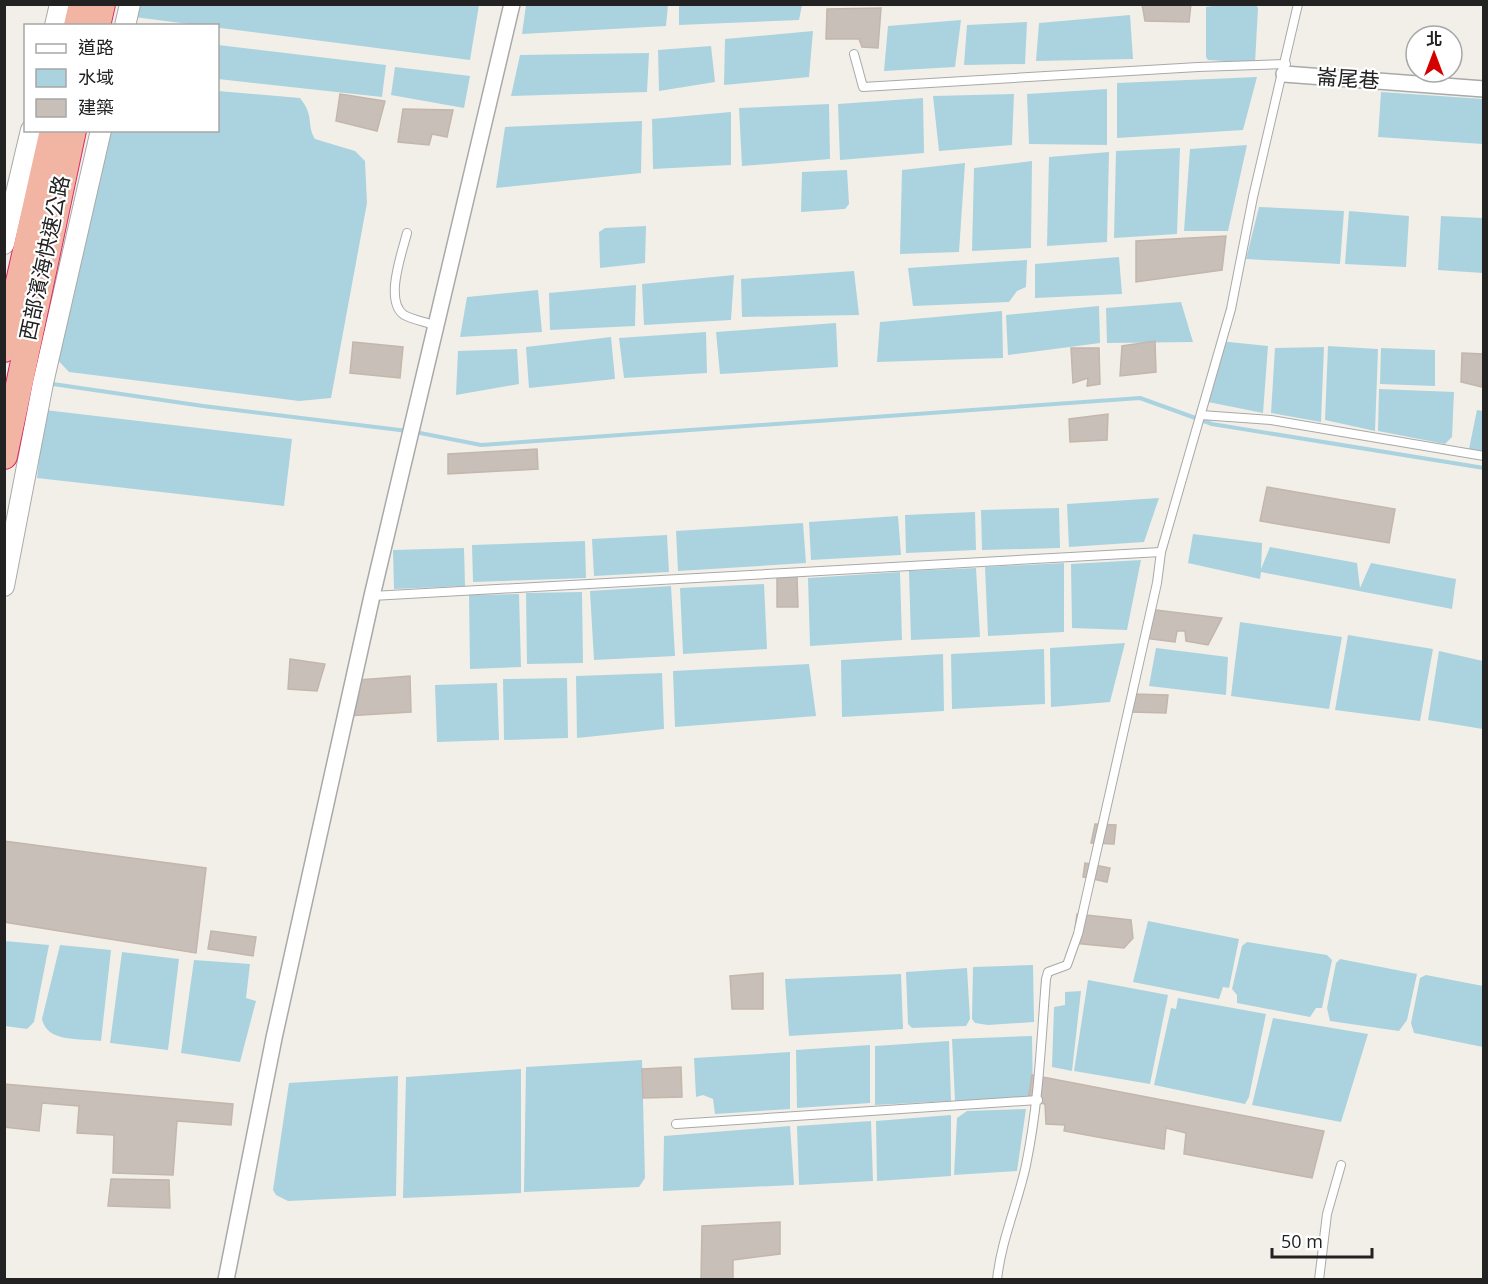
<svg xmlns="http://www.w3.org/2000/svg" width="1488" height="1284" font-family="'Open Sans','Noto Sans TC',sans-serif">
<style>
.water{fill:#aad3df}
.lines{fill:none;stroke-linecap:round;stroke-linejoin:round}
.stream{stroke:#aad3df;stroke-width:4}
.building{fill:#c7bfb8;stroke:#c4b6ab;stroke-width:1.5}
.service-casing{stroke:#a9a9a9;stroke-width:10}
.minor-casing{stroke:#a9a9a9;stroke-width:18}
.tertiary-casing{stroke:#a9a9a9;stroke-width:22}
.trunk-casing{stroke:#dc2a67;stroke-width:28}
.service{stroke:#fff;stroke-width:8}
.minor{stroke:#fff;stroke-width:15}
.tertiary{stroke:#fff;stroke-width:20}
.trunk{stroke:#f2b4a3;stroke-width:26}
.labels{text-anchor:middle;stroke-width:4.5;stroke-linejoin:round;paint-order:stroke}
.street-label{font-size:21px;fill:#222;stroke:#fff}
</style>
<rect width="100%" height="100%" fill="#f2efe9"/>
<g class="water">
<polygon points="137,4 479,5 470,60 134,17"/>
<polygon points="1226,4 1256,5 1258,8 1255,63 1208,60 1206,57 1206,7"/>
<polygon points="526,5 526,4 668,5 666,26 522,34"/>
<polygon points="679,5 679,4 802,5 799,20 679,25"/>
<polygon points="1130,15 1133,59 1036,61 1039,23"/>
<polygon points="961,20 955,67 884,71 888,26"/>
<polygon points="1027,22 1025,64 964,65 967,25"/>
<polygon points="813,31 809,77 724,85 725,39"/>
<polygon points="218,45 386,65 382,97 218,79"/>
<polygon points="711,46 715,82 659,91 658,50"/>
<polygon points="649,53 647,92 511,96 520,55"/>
<polygon points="395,67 470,76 464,108 391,95"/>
<polygon points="1257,77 1243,130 1117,138 1117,83"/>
<polygon points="1107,89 1107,145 1029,144 1027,94"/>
<path d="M218,91L300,98C315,117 306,124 315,139L355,151L365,161L367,203L331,398L299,401L69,372L52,354L101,131L218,130Z"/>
<polygon points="1381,92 1483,99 1483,144 1378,137"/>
<polygon points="1014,94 1012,145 939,151 933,96"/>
<polygon points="923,98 924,153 840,160 838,104"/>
<polygon points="829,104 830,159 742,166 739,108"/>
<polygon points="731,112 731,165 653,169 652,119"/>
<polygon points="642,121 641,173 496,188 505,127"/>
<polygon points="1247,145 1228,231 1184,231 1190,149"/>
<polygon points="1180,148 1177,234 1114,238 1116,151"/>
<polygon points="1109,152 1107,242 1047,246 1049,157"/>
<polygon points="1032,161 1031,248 972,251 974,168"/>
<polygon points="965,163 959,252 900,254 902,170"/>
<polygon points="847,170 849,204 845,209 801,212 802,172"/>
<polygon points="1259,207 1344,211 1340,264 1246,259"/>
<polygon points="1349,211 1409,216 1406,267 1345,264"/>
<polygon points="1441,216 1483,218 1483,273 1438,270"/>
<polygon points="646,226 645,263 600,268 599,232 605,228"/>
<polygon points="1119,257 1122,294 1035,298 1035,264"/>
<polygon points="1027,260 1026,287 1017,291 1009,302 913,306 908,268"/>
<polygon points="854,271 859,315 742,317 741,279"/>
<polygon points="734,275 731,320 644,325 642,284"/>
<polygon points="636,285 635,326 550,330 549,293"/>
<polygon points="538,290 542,332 460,337 467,297"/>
<polygon points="1181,302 1193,342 1107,343 1106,308"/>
<polygon points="1099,306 1100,343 1008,355 1006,315"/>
<polygon points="1002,311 1003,358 877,362 880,322"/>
<polygon points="836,323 838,367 720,374 716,332"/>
<polygon points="706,332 707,373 624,378 619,338"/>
<polygon points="611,337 615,379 529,388 526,347"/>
<polygon points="1219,341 1268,346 1263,413 1208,402"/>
<polygon points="1328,346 1378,349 1375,431 1325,420"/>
<polygon points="1324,347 1321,422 1271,413 1275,348"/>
<polygon points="1381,348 1435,350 1435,386 1380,384"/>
<polygon points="517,349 519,384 456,395 458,351"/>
<polygon points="1379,389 1454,392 1452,437 1445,444 1378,431"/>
<polygon points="45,410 292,439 284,506 37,478"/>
<polygon points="1477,410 1483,411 1483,451 1469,449"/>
<polygon points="1159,498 1144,542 1069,547 1067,504"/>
<polygon points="1059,508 1060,548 982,550 981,510"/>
<polygon points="975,512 976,550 906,553 905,515"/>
<polygon points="898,516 901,555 811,560 809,522"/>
<polygon points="803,523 806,563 678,571 676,531"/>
<polygon points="1193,534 1262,543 1261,569 1270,547 1357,563 1360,588 1371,563 1456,579 1452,609 1261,572 1260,579 1188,563"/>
<polygon points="667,535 669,572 594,576 592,539"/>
<polygon points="585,541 586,578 473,582 472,545"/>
<polygon points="464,548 465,586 394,589 393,550"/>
<polygon points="1141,560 1127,630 1072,628 1071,564"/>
<polygon points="1064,563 1064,632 988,636 985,567"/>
<polygon points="976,568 980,637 911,640 909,571"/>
<polygon points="900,572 902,640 810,646 808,578"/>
<polygon points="764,584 767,649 683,654 680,588"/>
<polygon points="671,586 675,656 594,660 590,591"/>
<polygon points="582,592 583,663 527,664 526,593"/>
<polygon points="519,594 521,667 470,669 469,595"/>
<polygon points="1240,622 1342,637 1329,709 1231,696"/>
<polygon points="1348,635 1433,649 1420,721 1335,710"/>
<polygon points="1125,643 1110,702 1051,707 1050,648"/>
<polygon points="1156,648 1228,657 1226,695 1149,686"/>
<polygon points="1044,649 1045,704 952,709 951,654"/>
<polygon points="1439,651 1483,661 1483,729 1428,720"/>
<polygon points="943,654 944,711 842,717 841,660"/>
<polygon points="809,664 816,716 675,727 673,671"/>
<polygon points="662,673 664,729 577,738 576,676"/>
<polygon points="567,678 568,738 504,740 503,679"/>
<polygon points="497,683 499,740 437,742 435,685"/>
<polygon points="1148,921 1239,939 1229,988 1223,987 1219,999 1133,982"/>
<polygon points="5,941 49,945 34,1022 27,1029 5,1026"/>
<polygon points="1247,942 1327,955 1332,960 1322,1008 1316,1008 1310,1017 1237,1003 1237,995 1232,989 1242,946"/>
<path d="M60,945L111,950L101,1041C80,1038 47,1043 42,1019Z"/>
<polygon points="122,952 179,959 168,1050 110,1043"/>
<polygon points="1340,959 1417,974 1407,1020 1399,1031 1330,1021 1327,1008 1336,963"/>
<polygon points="194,960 250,964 246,998 256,1001 240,1062 181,1053"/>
<polygon points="1033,965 1034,1022 988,1025 975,1023 972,1019 973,967"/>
<polygon points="967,968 970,1019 966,1026 912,1028 908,1024 906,972"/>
<polygon points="901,974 903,1029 789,1036 785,979"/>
<polygon points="1426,975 1483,986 1483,1047 1414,1033 1411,1023 1420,978"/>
<polygon points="1088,980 1168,995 1150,1084 1074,1071"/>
<polygon points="1081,991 1072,1071 1052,1067 1054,1007 1065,1005 1065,992"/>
<polygon points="1178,998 1266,1014 1249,1097 1245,1104 1154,1085 1171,1008 1176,1009"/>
<polygon points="1273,1018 1368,1034 1341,1122 1252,1105"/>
<polygon points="1032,1036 1033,1097 955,1101 952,1039"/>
<polygon points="949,1041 951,1101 875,1105 875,1046"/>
<polygon points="870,1045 870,1103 797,1108 796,1050"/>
<polygon points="790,1052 790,1109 715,1114 713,1099 703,1095 696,1097 694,1058"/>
<polygon points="642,1060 645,1178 639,1187 524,1192 526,1067"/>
<polygon points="521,1069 521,1193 403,1198 406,1077"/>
<polygon points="398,1076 396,1196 288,1201 276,1195 273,1190 289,1083"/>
<polygon points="1026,1109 1017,1171 954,1175 957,1118 967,1111"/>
<polygon points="951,1115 951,1176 877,1181 876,1121"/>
<polygon points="871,1121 873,1181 799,1185 797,1126"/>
<polygon points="790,1126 794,1185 663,1191 664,1136"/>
</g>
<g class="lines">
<g class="stream">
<polyline points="53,384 203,406 408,431"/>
<polyline points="415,432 481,445 1140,398 1212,424 1484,468"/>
</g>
</g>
<g class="building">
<polygon points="1142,4 1191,4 1189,22 1145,21"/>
<polygon points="881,8 878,48 862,47 859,39 826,39 827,9"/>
<polygon points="340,94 385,101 377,131 336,121"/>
<polygon points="403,109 453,110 447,137 432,134 429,145 398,142"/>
<polygon points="1226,236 1222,270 1136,282 1136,241"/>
<polygon points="1155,341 1156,372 1120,376 1122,346"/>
<polygon points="353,342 403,347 400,378 350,373"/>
<polygon points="1071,348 1099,348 1100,384 1087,386 1088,378 1073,383"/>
<polygon points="1462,353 1484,354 1482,387 1461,382"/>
<polygon points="1108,414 1107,440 1070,442 1069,419"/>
<polygon points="537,449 538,469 448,474 448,454"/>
<polygon points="1267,487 1395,509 1389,543 1260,521"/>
<polygon points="797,576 798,607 777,607 777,577"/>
<polygon points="1148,609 1222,618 1208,645 1186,641 1185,631 1177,631 1175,642 1144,638"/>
<polygon points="290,659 325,664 317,691 288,689"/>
<polygon points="410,676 411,712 346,716 345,681"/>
<polygon points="1133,694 1168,695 1166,713 1130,712"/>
<polygon points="1095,824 1116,825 1114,844 1091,843"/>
<polygon points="4,841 206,868 196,953 4,922"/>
<polygon points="1085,863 1110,868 1107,882 1083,877"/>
<polygon points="1077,914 1131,920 1133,938 1124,948 1073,943"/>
<polygon points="211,931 256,937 253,956 208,949"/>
<polygon points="763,973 763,1009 732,1009 730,976"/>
<polygon points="681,1067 682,1097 643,1098 642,1069"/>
<polygon points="1032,1075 1324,1131 1312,1178 1184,1154 1186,1133 1166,1128 1164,1149 1064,1131 1065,1125 1046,1124 1045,1104 1028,1101"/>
<polygon points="4,1084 233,1104 231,1125 177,1121 173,1175 113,1173 114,1135 77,1133 79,1106 42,1103 39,1131 4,1127"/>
<polygon points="111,1179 169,1180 170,1208 108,1206"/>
<polygon points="780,1222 780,1254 733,1260 733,1280 701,1280 702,1226"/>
</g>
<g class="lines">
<g class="service-casing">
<g id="service">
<polyline points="854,54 863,87 1198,67 1286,64"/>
<path d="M407,233C402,253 384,301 404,315C413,320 427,322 436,326"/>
<polyline points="1201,415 1271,420 1484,456"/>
<polyline points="372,596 1161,552"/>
<polyline points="676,1124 1038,1100"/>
<path d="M997,1280C1001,1240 1018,1203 1026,1165C1039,1102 1041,1042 1046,979L1048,972L1067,965L1078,934L1157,583L1161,552L1231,309L1253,197L1298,4"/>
<polyline points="1319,1280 1327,1214 1341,1165"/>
</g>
</g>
<g class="minor-casing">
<g id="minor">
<polyline points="1284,74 1484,89"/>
<polyline points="226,1280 274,1038 372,596 512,4"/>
</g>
</g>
<g class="tertiary-casing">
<g id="tertiary">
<polyline points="55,26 60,4"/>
<polyline points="125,26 130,4"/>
<polyline points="4,244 31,130"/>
<polyline points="4,586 43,383 101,130"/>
</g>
</g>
<g class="trunk-casing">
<g id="trunk">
<polyline points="77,26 82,4"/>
<polyline points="97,26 102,4"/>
<polyline points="4,349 53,130"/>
<polyline points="4,456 73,130"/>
</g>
</g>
<use href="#service" class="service"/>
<use href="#minor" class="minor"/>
<use href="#tertiary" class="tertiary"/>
<use href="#trunk" class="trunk"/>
</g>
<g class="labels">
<g class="street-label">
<text transform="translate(1348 79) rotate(4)" y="7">崙尾巷</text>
<text transform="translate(45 258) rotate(-78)" y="7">西部濱海快速公路</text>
</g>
</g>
<rect width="1488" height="1284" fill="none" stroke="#222222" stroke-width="12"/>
<rect x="24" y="24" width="195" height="108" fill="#ffffff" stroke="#a7a7a7" stroke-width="1.5"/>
<rect x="36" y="44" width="30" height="9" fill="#ffffff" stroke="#a7a7a7" stroke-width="1.5"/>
<text x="78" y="54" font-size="18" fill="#222222">道路</text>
<rect x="36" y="69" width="30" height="18" fill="#aad3df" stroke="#a7a7a7" stroke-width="1.5"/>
<text x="78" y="84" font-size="18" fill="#222222">水域</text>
<rect x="36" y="99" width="30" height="18" fill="#c7bfb8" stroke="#a7a7a7" stroke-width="1.5"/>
<text x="78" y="114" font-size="18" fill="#222222">建築</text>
<g transform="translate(1434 54)"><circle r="28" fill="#ffffff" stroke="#a7a7a7" stroke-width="1.5"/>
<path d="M0-4.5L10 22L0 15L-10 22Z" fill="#d40000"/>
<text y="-9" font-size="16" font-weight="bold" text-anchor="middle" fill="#222222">北</text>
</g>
<path d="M1272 1248v9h100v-9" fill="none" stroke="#222222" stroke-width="3"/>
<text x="1281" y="1248" font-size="18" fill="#222222" stroke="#ffffff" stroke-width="4.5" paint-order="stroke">50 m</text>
</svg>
